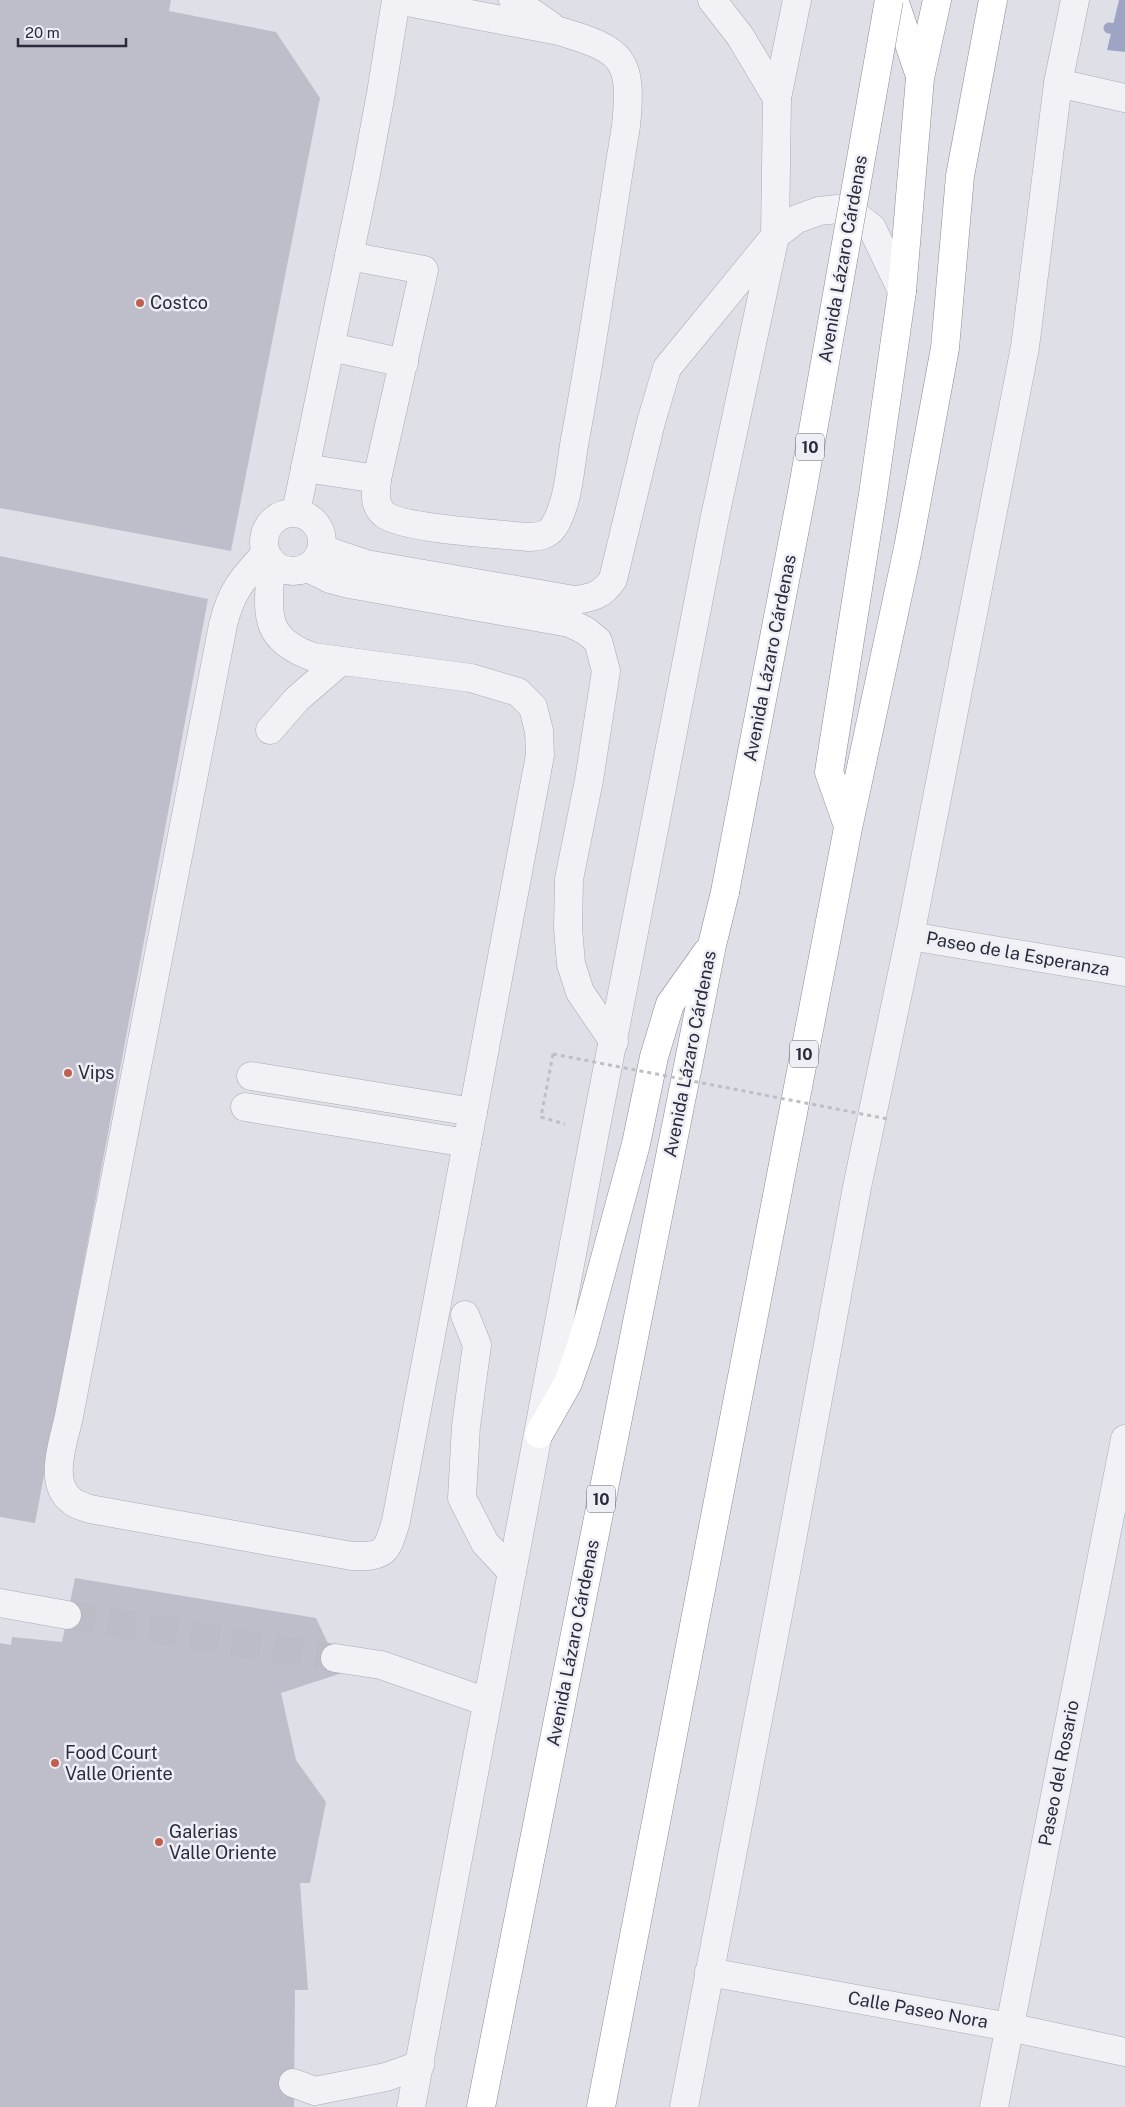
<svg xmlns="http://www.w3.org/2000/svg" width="1125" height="2107" font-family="'Public Sans',sans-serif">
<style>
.water{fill:#9da4c4}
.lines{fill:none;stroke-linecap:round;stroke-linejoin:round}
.stream{stroke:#9da4c4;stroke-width:11}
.building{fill:#bdbec9}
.minor-tunnel{stroke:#bbbcc5;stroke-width:28;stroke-dasharray:28 14;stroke-linecap:butt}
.minor-casing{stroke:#a8aab4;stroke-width:29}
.highway-casing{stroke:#888a9c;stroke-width:29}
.path{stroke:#bdbec6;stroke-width:3;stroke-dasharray:4 4;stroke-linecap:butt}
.minor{stroke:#f1f1f6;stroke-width:28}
.highway{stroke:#fff;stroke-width:28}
.highway-bridge-casing{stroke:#888a9c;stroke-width:29;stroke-linecap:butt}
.path-bridge{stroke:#bdbec6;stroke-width:3;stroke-dasharray:4 4;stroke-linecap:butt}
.highway-bridge{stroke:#fff;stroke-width:28}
.poi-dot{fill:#c15f4f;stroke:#eeeff5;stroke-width:2}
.labels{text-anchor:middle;stroke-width:5;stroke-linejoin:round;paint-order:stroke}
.shield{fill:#eeeff5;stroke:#646674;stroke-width:1}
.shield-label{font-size:16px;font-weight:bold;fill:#292b3c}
.street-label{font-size:18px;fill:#292b3c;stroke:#eeeff5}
.poi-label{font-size:18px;fill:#292b3c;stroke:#eeeff5;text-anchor:start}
</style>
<rect width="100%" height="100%" fill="#dfe0e7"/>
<polygon class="water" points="1119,0 1125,0 1125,52 1107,50"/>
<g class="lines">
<polyline class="stream" points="1109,28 1125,30"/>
</g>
<g class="building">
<polygon points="0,0 171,0 169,11 276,32 320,98 231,551 0,508"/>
<polygon points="0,556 208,599 35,1523 0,1517"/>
<polygon points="75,1578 316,1618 342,1673 281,1693 296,1760 326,1802 310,1883 300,1883 308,1990 295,1990 294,2107 0,2107 0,1643 11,1645 12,1637 62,1642"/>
</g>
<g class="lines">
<polyline class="minor-tunnel" points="67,1615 335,1658"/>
<g class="minor-casing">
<g id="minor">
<polyline points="513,0 550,25"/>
<polyline points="712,0 740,36 777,98"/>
<polyline points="1058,83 1125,98"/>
<path d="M349,256L424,270L377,479C376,492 373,505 384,514C401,529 501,534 528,537C540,537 550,535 556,523C570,497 570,463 576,434C595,332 609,229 626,126C633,58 623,50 559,31L397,0"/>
<polyline points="331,347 404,363"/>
<polyline points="305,468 377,479"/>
<polyline points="296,512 366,174 381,93 396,0"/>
<circle cx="293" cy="542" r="29"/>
<path d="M322,549L366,564L574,600C592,598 603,595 613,579L651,422L667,368L775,236L797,219L819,211L838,209L852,212L872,228L902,291"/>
<path d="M266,553C243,578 231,591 223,625L69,1416C64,1441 47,1483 72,1501C76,1505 84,1507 90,1509L352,1556C386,1557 387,1552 396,1521L540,755L539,731L533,707L518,692L471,678L313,657C259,638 269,610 271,561"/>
<polyline points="308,568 330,579 349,584 570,623 586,631 598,641 606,671 589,780 569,879 568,928 571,964 580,992 614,1042"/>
<polyline points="270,730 297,699 341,661"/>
<polyline points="910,936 1125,972"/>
<polyline points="251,1076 473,1112"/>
<polyline points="245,1107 467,1143"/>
<polyline points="465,1315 477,1345 466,1426 462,1498 485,1543 512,1572"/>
<polyline points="0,1603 67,1615"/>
<polyline points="335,1658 381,1665 487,1702"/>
<polyline points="709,1972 1009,2027 1125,2052"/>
<polyline points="293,2083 315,2091 386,2077 420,2065"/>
<polyline points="411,2107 595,1132 714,521 775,236 777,98 797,0"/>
<polyline points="684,2107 782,1594 857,1187 910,936 1025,347 1058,83 1075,0"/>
<polyline points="994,2107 1125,1439"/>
</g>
</g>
<g class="highway-casing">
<g id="highway">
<polyline points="894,0 920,76"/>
<polyline points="848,826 829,772 873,494 902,291 920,78 937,0"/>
<polyline points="539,1434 568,1383 582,1343 636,1144 654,1057 670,1004 707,952"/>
<polyline points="481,2107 712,945 725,892"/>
<polyline points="601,2107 848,828 908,548 945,348 960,176 993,0"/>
</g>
</g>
<polyline class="path" points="553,1054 541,1117 565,1124"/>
<use href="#minor" class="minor"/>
<use href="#highway" class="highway"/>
<g class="highway-bridge-casing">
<polyline id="highway-bridge" points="725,892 803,487 889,0"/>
</g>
<polyline class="path-bridge" points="553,1054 888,1119"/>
<use href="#highway-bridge" class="highway-bridge"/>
</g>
<g class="poi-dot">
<circle cx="140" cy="303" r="5"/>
<circle cx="68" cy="1073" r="5"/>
<circle cx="55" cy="1763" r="5"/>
<circle cx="159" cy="1842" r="5"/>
</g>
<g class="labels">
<g class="shield">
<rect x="796" y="433.5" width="28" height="27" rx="4"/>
<rect x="790" y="1040.5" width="28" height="27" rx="4"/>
<rect x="587" y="1485.5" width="28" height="27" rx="4"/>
</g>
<g class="shield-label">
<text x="810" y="453">10</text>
<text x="804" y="1060">10</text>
<text x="601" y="1505">10</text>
</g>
<g class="street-label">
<text transform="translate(843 259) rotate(-80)" y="6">Avenida Lázaro Cárdenas</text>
<text transform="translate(770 658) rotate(-79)" y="6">Avenida Lázaro Cárdenas</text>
<text transform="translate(1018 954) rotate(10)" y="6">Paseo de la Esperanza</text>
<text transform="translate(690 1054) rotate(-79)" y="6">Avenida Lázaro Cárdenas</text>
<text transform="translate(573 1643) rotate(-79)" y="6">Avenida Lázaro Cárdenas</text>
<text transform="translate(1059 1773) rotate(-79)" y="6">Paseo del Rosario</text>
<text transform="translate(918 2010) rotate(10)" y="6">Calle Paseo Nora</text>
</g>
<g class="poi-label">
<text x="150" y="309">Costco</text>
<text x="78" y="1079">Vips</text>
<text x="65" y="1759">Food Court<tspan x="65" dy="21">Valle Oriente</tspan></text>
<text x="169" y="1838">Galerias<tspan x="169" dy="21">Valle Oriente</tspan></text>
</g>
</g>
<path d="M18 38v8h108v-8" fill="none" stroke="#292b3c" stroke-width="2.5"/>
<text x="25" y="38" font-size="15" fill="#292b3c" stroke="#eeeff5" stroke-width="4" paint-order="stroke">20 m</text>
</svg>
